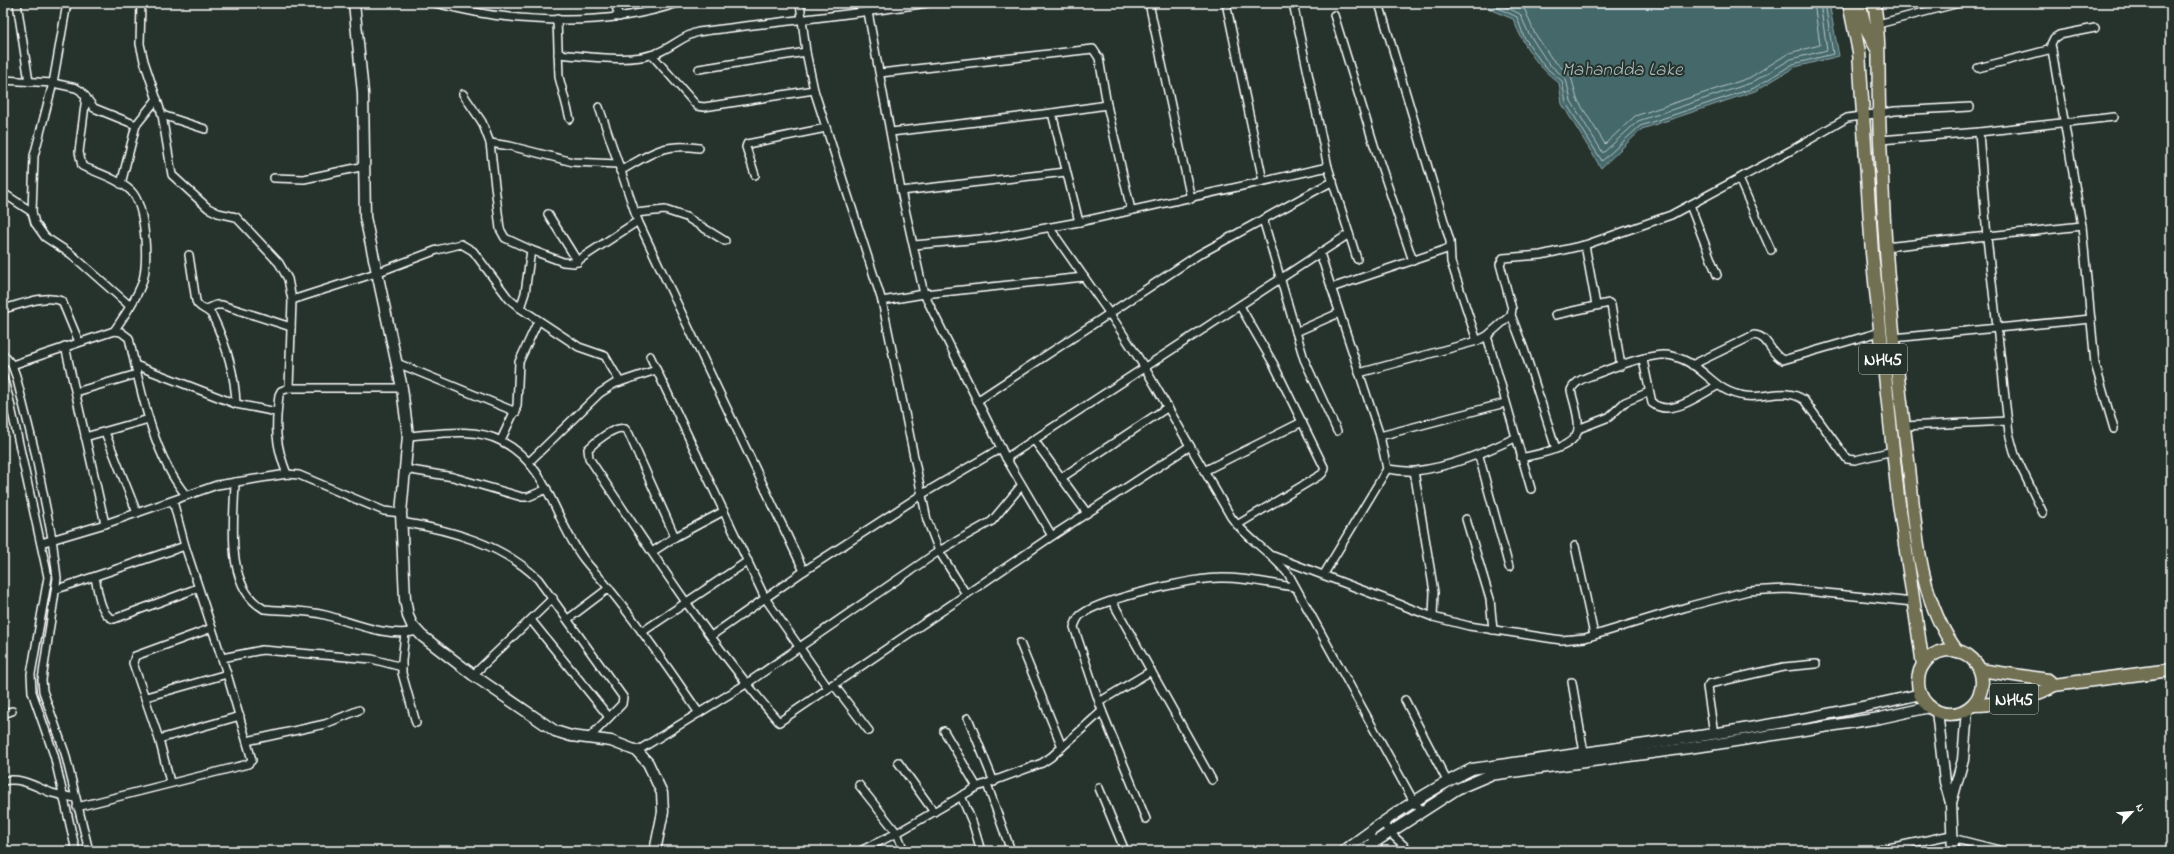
<svg xmlns="http://www.w3.org/2000/svg" width="2174" height="854" font-family="'Indie Flower',sans-serif">
<style>
.water{fill:#45686b;stroke:#8fa4a6}
.lines{fill:none;stroke-linecap:round;stroke-linejoin:round}
.shore{stroke:#b5c3c4;stroke-width:1}
.street-casing{stroke:#fff;stroke-width:10}
.secondary-casing{stroke:#fff;stroke-width:13}
.highway-casing{stroke:#fff;stroke-width:15}
.street{stroke:#26332d;stroke-width:7}
.secondary{stroke:#26332d;stroke-width:10}
.highway{stroke:#716f52;stroke-width:12}
.labels{text-anchor:middle;stroke-width:4;stroke-linejoin:round;paint-order:stroke}
.shield{fill:#26332d;stroke:#bec2c0;stroke-width:1}
.shield-label{font-size:17px;font-weight:bold;fill:#fff}
.water-label{font-size:19px;font-style:italic;fill:#abbbbc;stroke:#26332d}
</style>
<rect width="100%" height="100%" fill="#26332d"/>
<filter id="ink" filterUnits="userSpaceOnUse"><feTurbulence type="fractalNoise" baseFrequency=".025" numOctaves="2"/><feDisplacementMap in="SourceGraphic" scale="8" xChannelSelector="R" yChannelSelector="G"/><feConvolveMatrix kernelMatrix="1 2 1 2 8 2 1 2 1" color-interpolation-filters="sRGB"/></filter>
<g filter="url(#ink)">
<path class="water" d="M1486,3H1829L1839,56L1795,67L1755,91L1642,129L1601,168L1562,104L1559,83C1535,64 1525,48 1513,19L1491,10Z"/>
<g class="lines">
<g class="shore">
<polyline points="1491,3 1494,6 1517,17 1524,37 1544,66 1562,81 1566,103 1602,161 1640,126 1754,88 1793,64 1833,54 1825,3"/>
<polyline points="1498,3 1520,14 1529,34 1548,63 1566,79 1571,101 1603,153 1638,121 1751,83 1791,59 1827,50 1820,3"/>
<polyline points="1513,3 1525,10 1534,32 1552,59 1571,76 1577,99 1605,144 1635,116 1749,78 1789,53 1820,45 1814,3"/>
</g>
<g class="street-casing">
<g id="street">
<polyline points="17,3 29,82"/>
<polyline points="67,3 53,83 34,156 32,212 35,223 45,237 71,254 130,306"/>
<polyline points="141,3 140,44 144,61 162,115 172,175 208,208 218,213 236,217 279,263 288,279 292,300 289,388"/>
<path d="M435,3C457,8 479,14 501,16C559,23 622,22 678,3"/>
<polyline points="615,3 619,17"/>
<polyline points="800,3 806,52 814,90 882,301 927,520 939,551 966,594"/>
<polyline points="1149,3 1191,199"/>
<polyline points="1226,3 1263,181"/>
<polyline points="1293,3 1328,167 1357,259"/>
<polyline points="1379,3 1450,241 1451,262 1477,341"/>
<polyline points="868,12 901,191 924,294 1006,458 1052,536"/>
<polyline points="1334,15 1374,145 1413,261"/>
<polyline points="557,19 559,77 570,119"/>
<polyline points="1878,24 1959,3"/>
<polyline points="2095,28 2059,35 2054,38 2051,44 2082,226 2095,364 2114,429"/>
<path d="M558,54C587,56 627,63 654,54C670,49 682,36 698,32C774,22 851,15 927,3"/>
<polyline points="652,55 697,106 704,107 814,90"/>
<polyline points="1978,68 2052,49"/>
<polyline points="699,69 806,52"/>
<polyline points="880,73 1093,49 1099,58 1107,105 1131,210"/>
<polyline points="3,80 53,83 76,88 81,91 94,108 136,125"/>
<polyline points="463,94 482,122 490,143 500,229 505,238 531,250 563,262 574,263 638,221"/>
<path d="M86,97L79,152L82,166C98,173 118,179 131,191C146,206 149,264 142,283C136,300 124,316 114,331"/>
<polyline points="599,107 638,221 804,571"/>
<polyline points="1052,113 1079,222"/>
<polyline points="162,115 205,129"/>
<polyline points="891,132 1052,113 1107,105"/>
<polyline points="1979,132 1987,238 2009,433 2015,455 2043,513"/>
<polyline points="1880,140 1979,132 2114,117"/>
<polyline points="490,143 510,146 573,162 618,164"/>
<path d="M620,171C652,153 662,143 699,148"/>
<polyline points="755,175 746,147 747,144 826,128"/>
<polyline points="274,178 304,179 365,166"/>
<polyline points="1739,179 1771,250"/>
<polyline points="121,184 136,125 157,99"/>
<polyline points="901,191 1066,172"/>
<polyline points="3,193 32,212"/>
<polyline points="1690,205 1717,275"/>
<polyline points="635,213 665,210 686,217 725,241"/>
<polyline points="548,214 578,262"/>
<polyline points="1263,219 1304,359 1337,431"/>
<path d="M1049,227L1110,314L1145,368L1231,517C1247,539 1272,553 1289,575L1414,802L1422,811"/>
<polyline points="914,245 991,238 1079,222 1328,167"/>
<polyline points="1585,245 1596,305"/>
<polyline points="1885,247 2082,226"/>
<polyline points="1320,253 1380,436 1387,469 1324,574"/>
<path d="M189,255L196,301C199,310 209,308 213,317C226,344 235,374 236,404"/>
<polyline points="1331,288 1450,248"/>
<polyline points="292,300 376,273 437,250 461,244 473,251 509,299 520,308 579,347 605,356 620,382"/>
<polyline points="882,301 924,294 1084,277"/>
<polyline points="520,308 525,293 531,250"/>
<path d="M3,309C20,305 44,294 62,301L79,342"/>
<polyline points="207,309 216,305 222,305 291,327"/>
<polyline points="1511,315 1524,349 1556,449"/>
<polyline points="1555,315 1609,303 1611,305 1621,366"/>
<polyline points="1296,332 1339,313"/>
<polyline points="1487,336 1531,489"/>
<polyline points="1893,338 2091,319"/>
<polyline points="65,346 105,524"/>
<polyline points="3,354 12,365 16,376 35,452 52,538 57,578 42,680 43,691 65,753 89,851"/>
<polyline points="650,356 765,598 828,688"/>
<path d="M1643,360L1652,403C1671,418 1699,395 1717,386"/>
<polyline points="397,363 516,412"/>
<path d="M12,365L114,331L121,332L129,338C140,387 153,456 186,495"/>
<polyline points="135,365 236,404 277,412"/>
<path d="M1692,365L1754,335C1769,336 1769,353 1783,360L1880,332"/>
<polyline points="1359,373 1477,341 1487,336 1511,315 1512,309 1500,264 1503,258 1541,255 1585,245 1671,215 1790,151 1847,118 1895,111 1970,107"/>
<polyline points="3,378 9,398 48,577 31,674 32,692 54,755 76,851"/>
<polyline points="76,392 137,374"/>
<polyline points="977,401 1198,255 1333,181"/>
<polyline points="1904,426 2008,421"/>
<polyline points="1578,429 1609,417 1625,402 1649,392"/>
<polyline points="105,432 137,513"/>
<path d="M408,436C438,434 474,427 501,441C549,465 553,518 583,558C591,569 602,579 610,590C642,629 670,671 699,713"/>
<polyline points="1380,436 1505,403"/>
<polyline points="85,437 149,419"/>
<polyline points="501,440 517,406 519,362 538,321"/>
<polyline points="1034,440 1087,513"/>
<polyline points="1479,456 1509,567"/>
<polyline points="1006,458 1349,234"/>
<path d="M1521,458C1537,454 1574,449 1578,430C1580,418 1573,401 1571,390C1576,378 1593,376 1604,371C1619,365 1646,356 1662,355C1675,354 1692,363 1701,371C1716,383 1724,393 1745,396C1765,399 1787,387 1804,400L1847,459L1855,460L1893,451"/>
<polyline points="530,461 600,393 614,384 656,370"/>
<polyline points="405,469 453,477 522,497 528,497 547,489"/>
<path d="M1387,469C1396,470 1406,472 1415,471C1451,467 1483,453 1515,438"/>
<polyline points="1204,471 1302,422"/>
<polyline points="1414,471 1434,592 1433,617"/>
<path d="M287,474C275,444 275,427 279,395L281,391L289,388H402"/>
<polyline points="1061,478 1168,407"/>
<path d="M235,482C234,520 224,587 264,609C284,611 305,610 325,615C355,623 386,638 418,631"/>
<polyline points="1466,519 1490,599 1493,630"/>
<path d="M401,522C451,530 502,544 538,579L623,697L622,704L589,738"/>
<polyline points="1237,525 1322,474 1325,469 1273,363 1240,306"/>
<path d="M675,537L629,434L625,429C615,425 595,442 588,449L589,458C649,548 708,641 779,722L1052,536L1190,446"/>
<polyline points="41,543 105,524 217,485 287,474 299,475 384,511 401,513"/>
<polyline points="1575,546 1594,635"/>
<polyline points="652,552 675,537 724,511"/>
<polyline points="1273,556 1433,617 1469,626 1561,640 1585,638 1690,606 1748,591 1787,589 1913,602"/>
<path d="M95,578C98,589 100,617 114,619L198,588"/>
<polyline points="57,589 185,546"/>
<polyline points="1112,601 1212,780"/>
<polyline points="568,619 609,588"/>
<polyline points="531,620 609,717"/>
<polyline points="642,632 748,561"/>
<polyline points="405,633 402,661 402,673 416,723"/>
<polyline points="711,636 804,571 921,495 1001,448"/>
<polyline points="1020,643 1062,747"/>
<polyline points="222,658 262,650 372,659 402,667"/>
<polyline points="473,675 553,598"/>
<polyline points="1572,682 1584,753"/>
<polyline points="833,684 869,731"/>
<polyline points="146,697 227,674"/>
<polyline points="1405,700 1447,781"/>
<polyline points="1099,702 1151,671"/>
<polyline points="3,714 12,711"/>
<polyline points="968,718 994,782"/>
<polyline points="944,731 977,787"/>
<polyline points="1714,734 1707,687 1709,684 1784,667 1816,664"/>
<polyline points="159,739 240,716"/>
<polyline points="247,741 325,724 359,710"/>
<polyline points="637,751 746,684 939,551 992,521 1021,486"/>
<polyline points="898,762 934,812"/>
<path d="M3,781C23,777 35,787 52,793C59,795 67,796 75,798"/>
<polyline points="170,782 159,739 133,663 135,656 138,655 212,628"/>
<polyline points="987,784 1011,851"/>
<polyline points="859,785 897,833 904,851"/>
<polyline points="1099,788 1125,851"/>
<polyline points="961,796 973,824 981,851"/>
<polyline points="77,807 248,764 252,760 227,674 185,546 173,501"/>
<path d="M1146,819L1102,711L1074,627C1076,622 1077,617 1082,614C1102,599 1193,578 1220,578C1245,577 1270,584 1295,587"/>
<polyline points="1383,822 1389,832 1410,851"/>
<polyline points="1368,832 1380,851"/>
<polyline points="1952,838 2003,851"/>
<polyline points="860,851 897,833 977,787 1042,763 1051,757 1102,711"/>
<polyline points="1874,851 1951,835"/>
</g>
</g>
<g class="secondary-casing">
<g id="secondary">
<polyline points="354,3 363,93 365,217 402,388 408,436 401,513 405,599 408,616 412,625 422,636 473,675 555,731 571,736 611,741 637,751 648,763 662,793 663,812 655,851"/>
<polyline points="1937,711 1945,782 1951,803 1953,851"/>
<polyline points="1951,803 1963,760 1967,710"/>
<path d="M1344,851C1384,820 1427,791 1472,769C1622,747 1773,729 1921,694"/>
<polyline points="1361,851 1457,789 1490,775 1710,745 1880,718 1930,707"/>
</g>
</g>
<g class="highway-casing">
<g id="highway">
<polyline points="1849,3 1859,52 1872,253 1898,497 1923,665"/>
<polyline points="1859,3 1866,29 1877,49"/>
<path d="M1874,3C1880,36 1878,71 1879,105C1879,137 1882,169 1883,201C1887,290 1898,379 1909,468C1916,530 1918,599 1957,651"/>
<circle cx="1950" cy="682" r="32"/>
<polyline points="1980,670 2048,680 2054,685"/>
<polyline points="2054,685 2171,670"/>
<path d="M1973,705C1995,705 2036,698 2054,685"/>
</g>
</g>
<use href="#street" class="street"/>
<use href="#secondary" class="secondary"/>
<use href="#highway" class="highway"/>
</g>
</g>
<g class="labels">
<g class="shield">
<rect x="1859" y="344" width="48" height="30" rx="3"/>
<rect x="1990" y="684" width="48" height="30" rx="3"/>
</g>
<g class="shield-label">
<text x="1883" y="365">NH45</text>
<text x="2014" y="705">NH45</text>
</g>
<g class="water-label">
<text x="1622" y="75">Mahandda Lake</text>
</g>
</g>
<rect width="2174" height="854" fill="none" stroke="#26332d" stroke-width="16"/>
<rect x="8" y="8" width="2158" height="838" fill="none" stroke="#fff" stroke-width="1.5" filter="url(#ink)"/>
<g transform="translate(2132 812) rotate(64)" stroke="#26332d" stroke-width="3" paint-order="stroke">
<path d="M0-3L7 15L0 10L-7 15Z" fill="#ffffff"/>
<text y="-6" font-size="11" font-weight="bold" text-anchor="middle" fill="#ffffff">N</text>
</g>
</svg>
